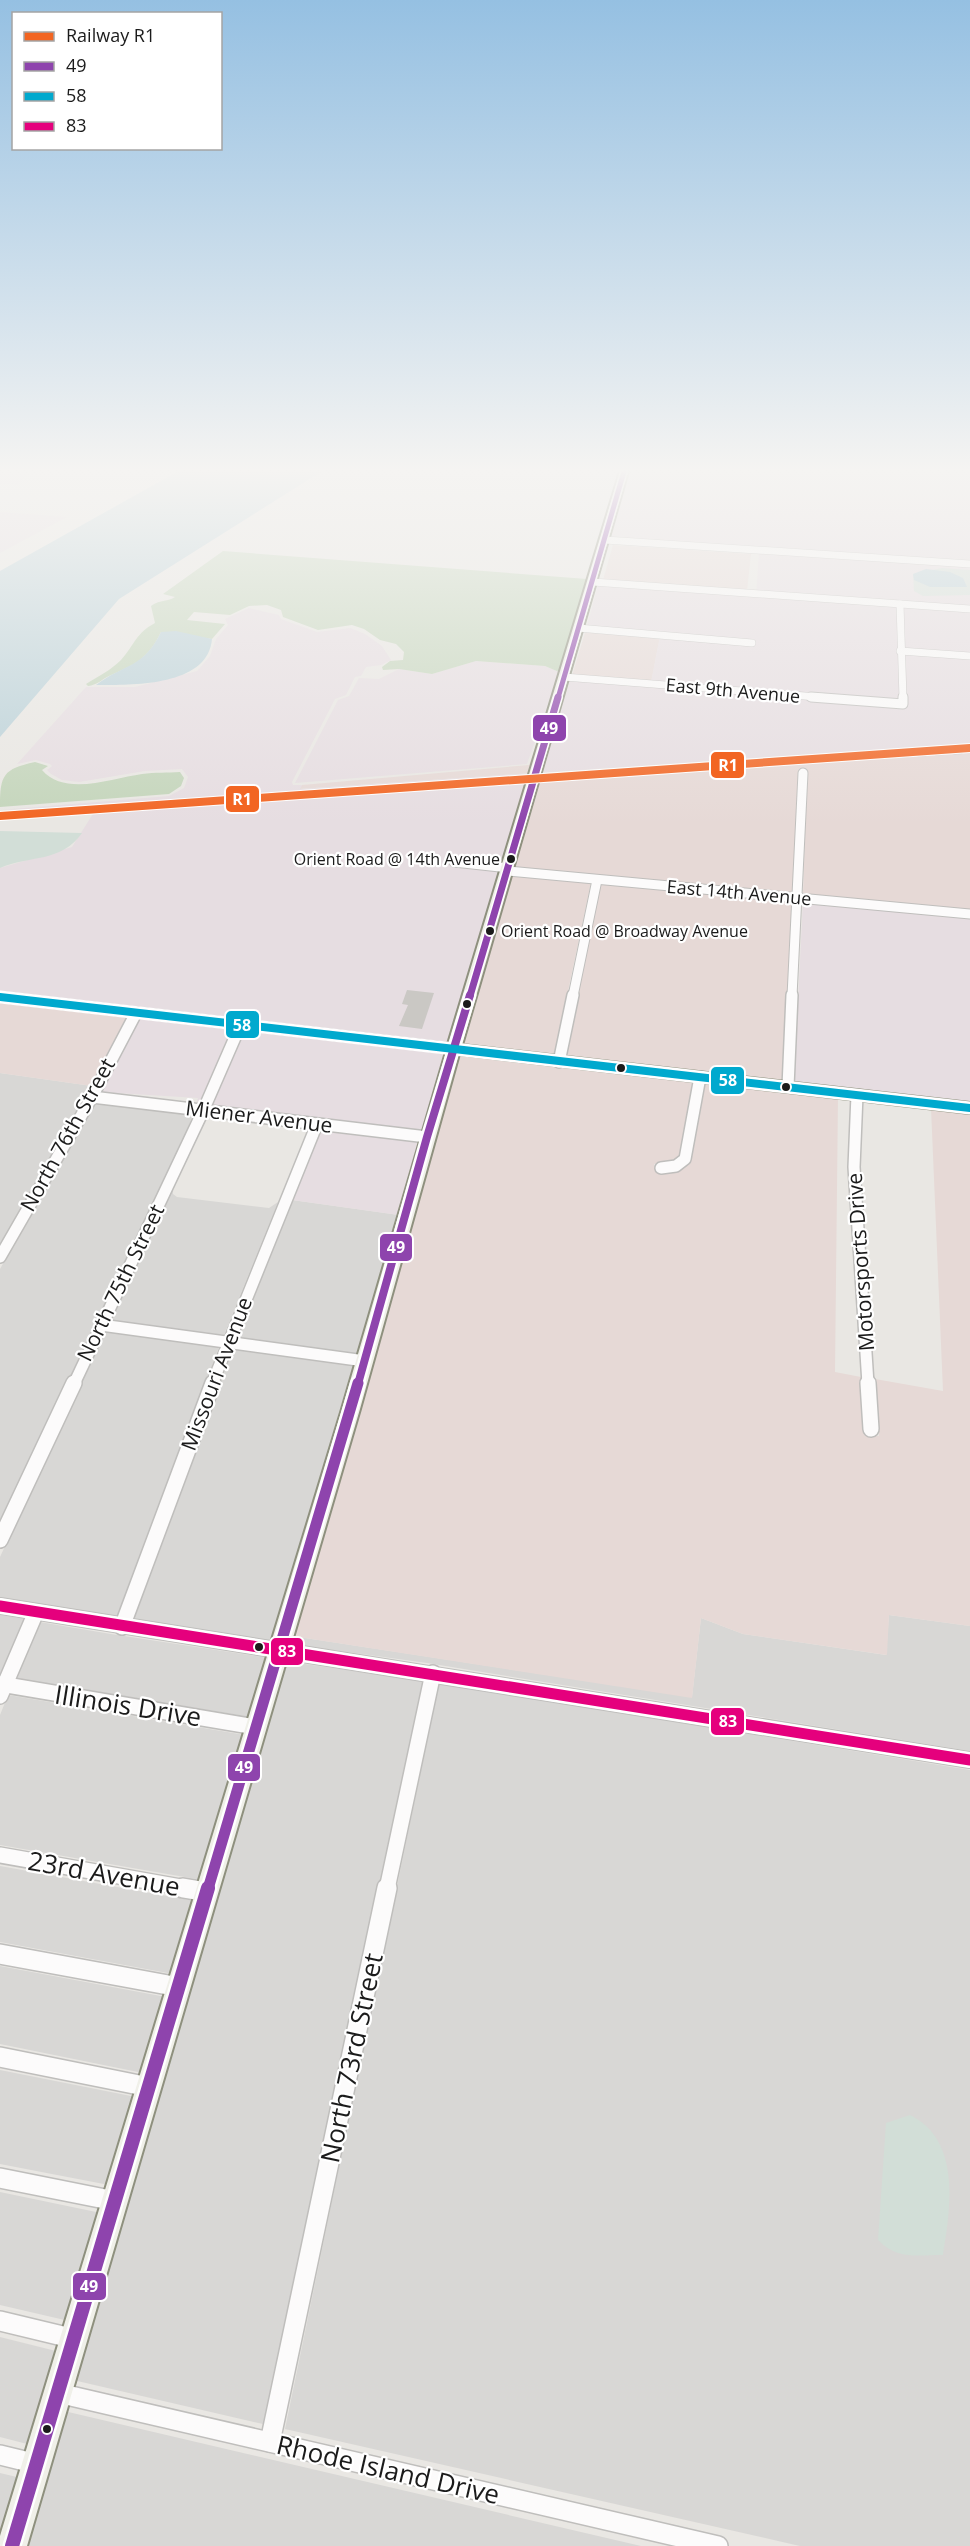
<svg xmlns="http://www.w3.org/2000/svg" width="970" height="2546" font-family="'Open Sans',sans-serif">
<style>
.residential{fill:#d8d7d5}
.commercial{fill:#e6d9d6}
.industrial{fill:#e6dde1}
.forest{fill:#c4d5bb}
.wetland{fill:#d2ded7}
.water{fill:#bad1d8}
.building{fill:#cac8c4}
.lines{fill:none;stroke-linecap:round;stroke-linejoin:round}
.street-far4-casing{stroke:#bfbebc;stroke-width:8}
.street-far3-casing{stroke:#bfbebc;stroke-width:11}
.street-far2-casing{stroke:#bfbebc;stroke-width:14}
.street-far1-casing{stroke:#bfbebc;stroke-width:18}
.street-casing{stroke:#bfbebc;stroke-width:22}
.secondary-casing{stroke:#8e907e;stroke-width:4}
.street-far4{stroke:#fcfbfb;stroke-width:7}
.street-far3{stroke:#fcfbfb;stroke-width:9}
.street-far2{stroke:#fcfbfb;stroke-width:11}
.street-far1{stroke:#fcfbfb;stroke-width:15}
.street{stroke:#fcfbfb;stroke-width:19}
.secondary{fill:#f0f0e9;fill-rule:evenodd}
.rail{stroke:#c9c8c8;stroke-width:3;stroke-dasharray:9 9;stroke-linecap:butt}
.bus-1-far4-casing{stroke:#fff;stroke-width:8}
.bus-1-far3-casing{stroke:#fff;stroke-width:10}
.bus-1-far2-casing{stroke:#fff;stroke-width:13}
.bus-1-far1-casing{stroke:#fff;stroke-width:16}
.bus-1-casing{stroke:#fff;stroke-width:19}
.bus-2-casing{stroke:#fff;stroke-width:13}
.bus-3-casing{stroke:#fff;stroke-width:16}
.bus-1-far4{stroke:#8e44ad;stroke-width:5}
.bus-1-far3{stroke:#8e44ad;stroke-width:7}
.bus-1-far2{stroke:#8e44ad;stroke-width:8}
.bus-1-far1{stroke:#8e44ad;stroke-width:11}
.bus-1{stroke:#8e44ad;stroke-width:14}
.bus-2{stroke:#00a9ce;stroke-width:8}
.bus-3{stroke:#e5007d;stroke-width:11}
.rail-1-casing{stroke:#fff;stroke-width:10}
.rail-1{stroke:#f26522;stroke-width:8}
.bus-dot{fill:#1b1b1b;stroke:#fff;stroke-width:2}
.labels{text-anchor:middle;stroke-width:4.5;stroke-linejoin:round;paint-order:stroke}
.far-bus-label{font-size:16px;fill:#1b1b1b;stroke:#fff;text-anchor:end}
.far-street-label{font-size:18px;fill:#1b1b1b;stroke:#fff}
.street-label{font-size:21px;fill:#1b1b1b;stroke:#fff}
.near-street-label{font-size:26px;fill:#1b1b1b;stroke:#fff}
.line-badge{stroke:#fff;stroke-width:2}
.badge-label{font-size:16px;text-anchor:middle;font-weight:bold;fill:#fff}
</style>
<rect width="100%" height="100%" fill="#e9e7e3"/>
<g class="residential">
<polygon points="0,1073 92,1086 0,1245"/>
<polygon points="95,1102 193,1114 185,1136 0,1524 0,1269"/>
<polygon points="173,1188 173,1194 177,1197 269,1208 278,1202 224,1335 110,1320"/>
<polygon points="292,1200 399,1215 360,1354 237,1337"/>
<polygon points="105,1331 219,1347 117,1617 0,1598 0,1557"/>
<polygon points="233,1349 357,1366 274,1642 132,1620"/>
<polygon points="0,1615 25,1619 0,1675"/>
<polygon points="889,1615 970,1626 970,1751 427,1663 289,1644 292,1636 692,1697 701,1618 743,1634 886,1655"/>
<polygon points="40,1622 111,1634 269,1658 251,1717 16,1678"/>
<polygon points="284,1661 423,1681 263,2424 73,2380"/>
<polygon points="439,1683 970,1770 970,2546 800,2546 285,2429"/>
<polygon points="8,1695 245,1735 202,1880 0,1845 0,1715"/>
<polygon points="0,1866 195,1901 173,1974 0,1942"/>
<polygon points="0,1966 166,1997 143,2073 0,2044"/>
<polygon points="0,2070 136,2097 109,2185 0,2164"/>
<polygon points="0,2192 101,2213 69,2321 0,2305"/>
<polygon points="0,2337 60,2352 31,2445 0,2437"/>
<polygon points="64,2411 641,2546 25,2546"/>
<polygon points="0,2473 21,2478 0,2546"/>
</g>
<g class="commercial">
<polygon points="613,545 751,554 747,591 603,580"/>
<polygon points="587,626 661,631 651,683 572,676"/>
<polygon points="548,714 532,773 299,789 302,785 529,765"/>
<polygon points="970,745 970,911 803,895 807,770 799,770 793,894 514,869 541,775"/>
<polygon points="512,875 591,883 554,1057 460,1046"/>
<polygon points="601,884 793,900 783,1082 565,1058"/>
<polygon points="0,1001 129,1016 92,1086 0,1073"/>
<polygon points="457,1054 693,1080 680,1157 673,1162 654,1164 657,1173 678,1171 691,1161 705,1082 838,1097 835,1372 861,1377 865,1435 879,1436 875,1379 943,1391 931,1108 970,1112 970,1626 889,1615 887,1655 743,1634 701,1618 692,1698 292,1636"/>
</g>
<g class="industrial">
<polygon points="0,468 32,468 19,485 0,484"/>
<polygon points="630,468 970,468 970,563 611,537"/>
<polygon points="0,512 67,517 0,553"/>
<polygon points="759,553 970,566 970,743 537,773 572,676 651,682 661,631 587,626 598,585 756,596"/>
<polygon points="249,608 279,615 281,619 317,632 350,628 365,634 382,646 391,660 381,665 366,667 361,676 355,677 346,695 335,699 292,782 293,785 302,785 300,789 532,773 505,865 451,859 449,864 503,870 449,1045 138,1009 138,1007 0,993 0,868 72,847 98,806 0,810 169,796 184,788 188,777 182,769 145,771 79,782 62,780 51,774 47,770 52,766 50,764 36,760 17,764 86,687 135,687 197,671 210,656 216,639 228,625 225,619"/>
<polygon points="476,661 545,666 559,672 527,764 295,783 338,700 349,696 359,678 379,679 399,669 432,674"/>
<polygon points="803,901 970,917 970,1103 794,1083"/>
<polygon points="139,1017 233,1029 200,1106 196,1105 198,1098 100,1092"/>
<polygon points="244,1030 446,1053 422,1132 211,1107"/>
<polygon points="321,1129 420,1141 399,1215 292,1200"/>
</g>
<g class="forest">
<path d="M223,551L587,579L559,672L545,666L476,661L432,674L399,669L383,670L382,667L390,661L403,660L404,652L396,644L380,640L364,629L352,625L318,630L283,617L281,610L267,605L249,606L230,615L194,612L187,620L225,624L212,639L161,632C148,659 136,664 109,676C101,680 97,685 88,686L86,684C99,676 111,670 121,660C135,644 136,633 155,623L151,606C161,599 168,602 175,597L163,594Z"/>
<path d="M35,762L48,766L42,770C65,797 113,778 142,774C155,772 168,773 180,772L184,778L181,786L169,794L0,807C0,775 3,769 35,762Z"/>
</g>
<g class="wetland">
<polygon points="942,568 970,570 970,595 923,596 914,591 913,574"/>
<path d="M0,831L82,833C61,863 30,855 0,868Z"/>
<path d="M910,2115C961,2140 951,2207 943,2255C917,2255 897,2260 878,2240L886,2123Z"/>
</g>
<g class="water">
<polygon points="184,468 327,468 119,599 0,737 0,571"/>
<polygon points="926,569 950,572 963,578 967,587 930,587 914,580 913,574"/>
<path d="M176,631L212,639C208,687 131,685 96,685C125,663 143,669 161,632Z"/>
</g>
<polygon class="building" points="407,990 434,993 422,1029 399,1026 408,1005 402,1004"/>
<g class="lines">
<g class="street-far4-casing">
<g id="street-far4">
<polyline points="605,540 970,564"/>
<polyline points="593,582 970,609"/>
<polyline points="900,604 903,698"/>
<polyline points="578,628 752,643"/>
<polyline points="900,651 970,656"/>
<polyline points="564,677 830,698"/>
</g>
</g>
<g class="street-far3-casing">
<g id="street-far3">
<polyline points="811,697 903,704 903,697"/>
<polyline points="454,862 509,868"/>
<polyline points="508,871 970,914"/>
<polyline points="573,996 597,880"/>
<polyline points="792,996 803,773"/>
</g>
</g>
<g class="street-far2-casing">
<g id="street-far2">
<polyline points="559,1062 573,995"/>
<polyline points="788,1087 792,995"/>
<polyline points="857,1095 854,1167 868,1384"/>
<polyline points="92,1097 427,1137"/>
<polyline points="661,1168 676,1166 685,1159 700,1077"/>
<polyline points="0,1257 92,1097 136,1013"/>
<polyline points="101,1325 365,1361"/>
<polyline points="74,1384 203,1111 240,1026"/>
<polyline points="212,1384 317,1124"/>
</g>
</g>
<g class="street-far1-casing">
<g id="street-far1">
<polyline points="868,1383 871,1429"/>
<polyline points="0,1540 74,1383"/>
<polyline points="0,1606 970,1760"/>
<polyline points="122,1627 213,1383"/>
<polyline points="0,1684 256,1727"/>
<polyline points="0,1696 36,1612"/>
<polyline points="0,1855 192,1889"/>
<polyline points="387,1889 433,1673"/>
</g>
</g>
<g class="street-casing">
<g id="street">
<polyline points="183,1888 207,1892"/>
<polyline points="0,1954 179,1987"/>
<polyline points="0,2057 149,2087"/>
<polyline points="0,2178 115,2201"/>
<polyline points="0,2321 75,2339"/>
<polyline points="58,2393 718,2546"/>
<polyline points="270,2442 387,1888"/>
<polyline points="0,2455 37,2464"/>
</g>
</g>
<g class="secondary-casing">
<polygon id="secondary" points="621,468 629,468 462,1045 970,1103 970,1113 459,1054 360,1409 27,2546 0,2546 0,2536 342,1409 446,1052 0,1001 0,993 448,1044"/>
</g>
<use href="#street-far4" class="street-far4"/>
<use href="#street-far3" class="street-far3"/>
<use href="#street-far2" class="street-far2"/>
<use href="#street-far1" class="street-far1"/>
<use href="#street" class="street"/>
<use href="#secondary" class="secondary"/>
<polyline class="rail" points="558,777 970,752"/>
<g class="bus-1-far4-casing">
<polyline id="bus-1-far4" points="558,698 625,468"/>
</g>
<g class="bus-1-far3-casing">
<polyline id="bus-1-far3" points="470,996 558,697"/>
</g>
<g class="bus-1-far2-casing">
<polyline id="bus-1-far2" points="358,1384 427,1137 470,995"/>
</g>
<g class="bus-1-far1-casing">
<polyline id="bus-1-far1" points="208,1889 358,1383"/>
</g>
<g class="bus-1-casing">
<polyline id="bus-1" points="12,2546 208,1888"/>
</g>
<g class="bus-2-casing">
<polyline id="bus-2" points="0,997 970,1108"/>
</g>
<g class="bus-3-casing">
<polyline id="bus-3" points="0,1606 970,1760"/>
</g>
<use href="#bus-1-far4" class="bus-1-far4"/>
<use href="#bus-1-far3" class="bus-1-far3"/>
<use href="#bus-1-far2" class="bus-1-far2"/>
<use href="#bus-1-far1" class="bus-1-far1"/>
<use href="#bus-1" class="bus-1"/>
<use href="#bus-2" class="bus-2"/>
<use href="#bus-3" class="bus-3"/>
<g class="rail-1-casing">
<polyline id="rail-1" points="0,816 970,748"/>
</g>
<use href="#rail-1" class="rail-1"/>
</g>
<linearGradient id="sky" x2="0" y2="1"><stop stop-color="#95c0e2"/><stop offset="0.57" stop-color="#f5f4f2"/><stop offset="1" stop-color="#f5f4f2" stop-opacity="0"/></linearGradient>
<rect width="970" height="825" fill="url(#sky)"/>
<g class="bus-dot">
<circle cx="511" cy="859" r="5"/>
<circle cx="490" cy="931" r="5"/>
<circle cx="467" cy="1004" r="5"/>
<circle cx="621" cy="1068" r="5"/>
<circle cx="786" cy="1087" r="5"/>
<circle cx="259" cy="1647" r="5"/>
<circle cx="47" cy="2429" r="5"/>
</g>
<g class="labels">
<g class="far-bus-label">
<text x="500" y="865">Orient Road @ 14th Avenue</text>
<text x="501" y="937" text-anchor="start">Orient Road @ Broadway Avenue</text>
</g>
<g class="far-street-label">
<text transform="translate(733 691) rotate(5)" y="6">East 9th Avenue</text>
<text transform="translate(739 893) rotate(5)" y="6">East 14th Avenue</text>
</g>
<g class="street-label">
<text transform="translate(259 1117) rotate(7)" y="7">Miener Avenue</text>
<text transform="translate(68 1135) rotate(-61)" y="7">North 76th Street</text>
<text transform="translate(861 1262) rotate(-94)" y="7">Motorsports Drive</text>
<text transform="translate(121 1283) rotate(-64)" y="7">North 75th Street</text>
<text transform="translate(217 1374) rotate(-69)" y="7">Missouri Avenue</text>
</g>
<g class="near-street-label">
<text transform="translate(128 1706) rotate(9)" y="9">Illinois Drive</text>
<text transform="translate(104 1874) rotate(10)" y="9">23rd Avenue</text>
<text transform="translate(352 2058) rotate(-78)" y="9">North 73rd Street</text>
<text transform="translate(388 2470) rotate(13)" y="9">Rhode Island Drive</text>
</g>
</g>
<g class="line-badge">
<rect x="532" y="714" width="35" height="28" rx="6" fill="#8e44ad"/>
<rect x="710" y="751" width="35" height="28" rx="6" fill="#f26522"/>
<rect x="225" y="785" width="35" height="28" rx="6" fill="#f26522"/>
<rect x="225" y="1010" width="35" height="29" rx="6" fill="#00a9ce"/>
<rect x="710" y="1066" width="35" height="29" rx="6" fill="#00a9ce"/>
<rect x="379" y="1233" width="34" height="29" rx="6" fill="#8e44ad"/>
<rect x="270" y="1637" width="34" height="29" rx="6" fill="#e5007d"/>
<rect x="710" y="1707" width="35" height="29" rx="6" fill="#e5007d"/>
<rect x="227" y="1753" width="34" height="29" rx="6" fill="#8e44ad"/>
<rect x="72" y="2272" width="35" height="29" rx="6" fill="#8e44ad"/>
</g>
<g class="badge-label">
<text x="549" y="734">49</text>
<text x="728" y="771">R1</text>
<text x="242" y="805">R1</text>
<text x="242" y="1031">58</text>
<text x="728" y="1086">58</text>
<text x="396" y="1253">49</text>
<text x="287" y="1657">83</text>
<text x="728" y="1727">83</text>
<text x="244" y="1773">49</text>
<text x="89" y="2292">49</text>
</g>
<rect x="12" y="12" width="210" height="138" fill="#ffffff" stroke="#a4a4a4" stroke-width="1.5"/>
<rect x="24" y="32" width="30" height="9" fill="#f26522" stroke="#a4a4a4" stroke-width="1.5"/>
<text x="66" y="42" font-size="18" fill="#1b1b1b">Railway R1</text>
<rect x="24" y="62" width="30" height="9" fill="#8e44ad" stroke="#a4a4a4" stroke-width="1.5"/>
<text x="66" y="72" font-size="18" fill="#1b1b1b">49</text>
<rect x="24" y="92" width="30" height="9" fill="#00a9ce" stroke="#a4a4a4" stroke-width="1.5"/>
<text x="66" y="102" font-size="18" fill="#1b1b1b">58</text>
<rect x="24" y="122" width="30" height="9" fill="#e5007d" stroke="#a4a4a4" stroke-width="1.5"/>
<text x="66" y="132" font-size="18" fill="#1b1b1b">83</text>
</svg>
